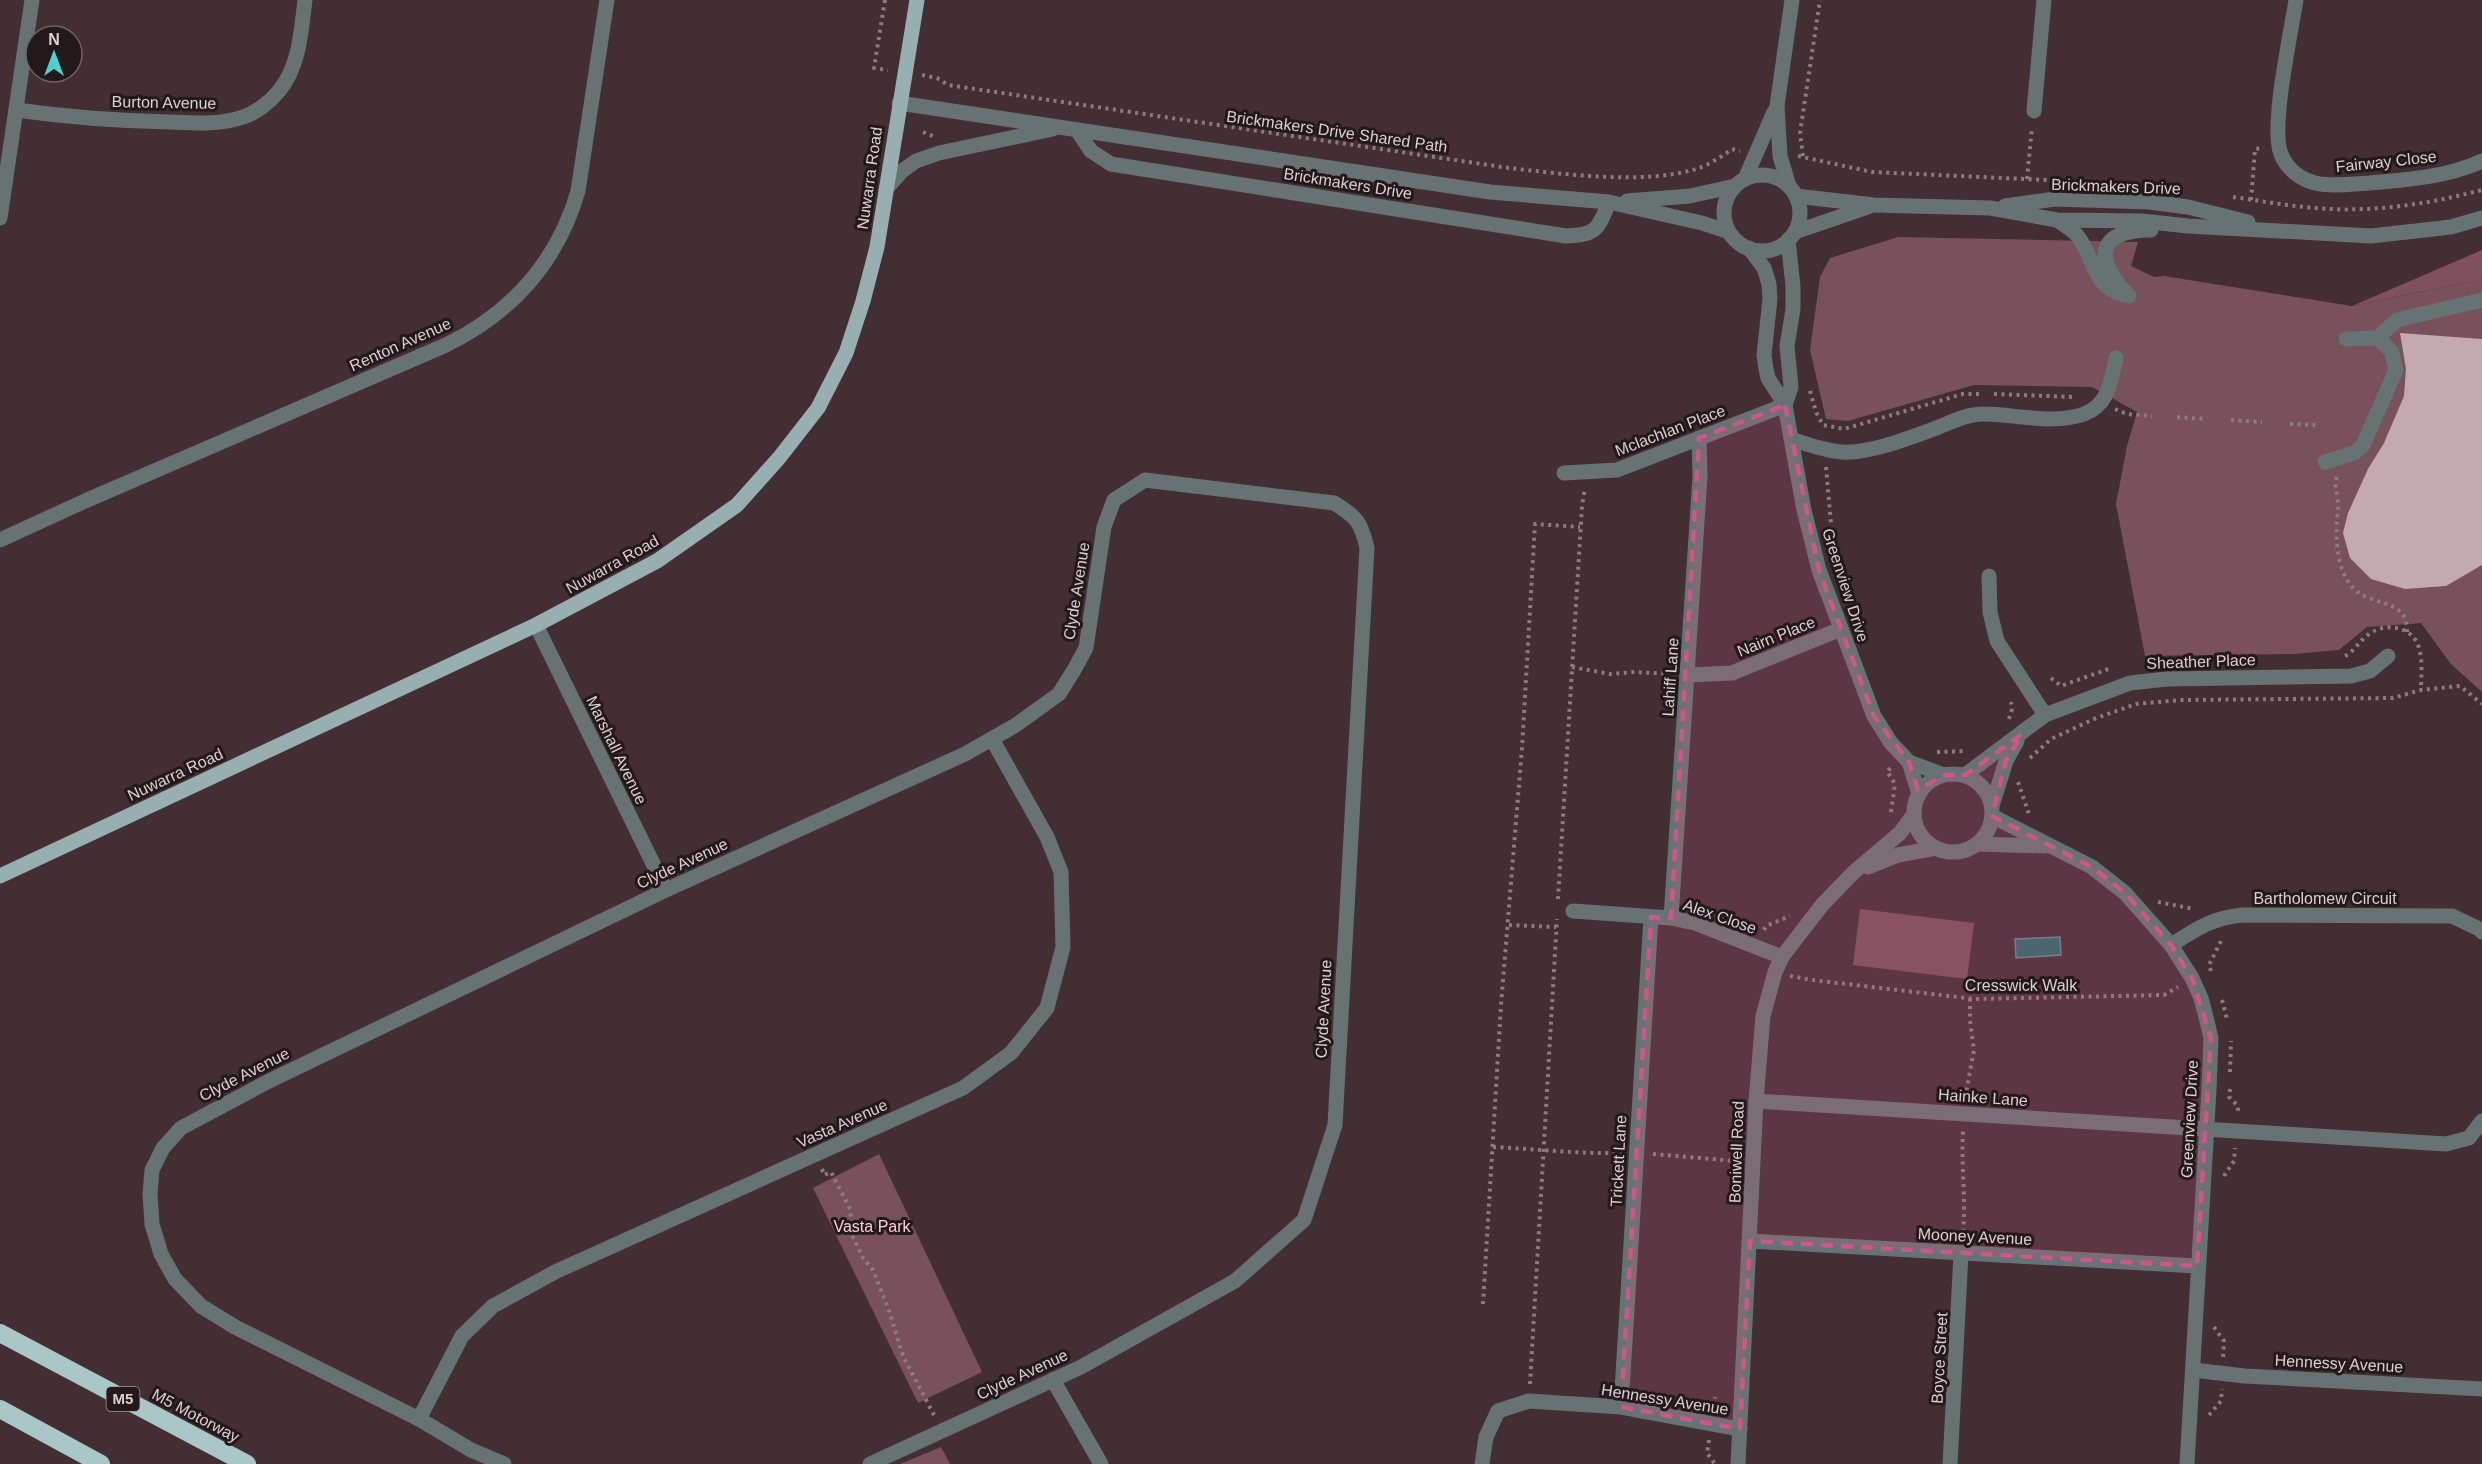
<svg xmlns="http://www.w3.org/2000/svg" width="2482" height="1464" font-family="Arial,sans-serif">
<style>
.green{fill:#78515b}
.forest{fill:#7f515d}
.water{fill:#2b696a;stroke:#608889;stroke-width:1.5}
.building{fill:#c3aaaf}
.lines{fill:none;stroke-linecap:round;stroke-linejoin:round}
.path{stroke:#8c7b7f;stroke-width:4;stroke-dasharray:3 4.5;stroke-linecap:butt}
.minor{stroke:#677272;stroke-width:15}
.major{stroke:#97afaf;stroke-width:15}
.highway{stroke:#aac7c7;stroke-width:18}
.marked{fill:#cb5885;fill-opacity:0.2;stroke:#cb5885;stroke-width:4.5;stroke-dasharray:12 8;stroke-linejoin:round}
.labels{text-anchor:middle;stroke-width:6;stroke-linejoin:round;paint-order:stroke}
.shield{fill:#23191b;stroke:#a5989b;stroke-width:1.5}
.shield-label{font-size:15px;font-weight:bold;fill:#ddcfd2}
.street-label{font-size:16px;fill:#ddcfd2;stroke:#23191b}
.park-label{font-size:16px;fill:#fdcdd7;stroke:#23191b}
</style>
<rect width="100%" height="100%" fill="#422e33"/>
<g class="green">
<polygon points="1898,237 2138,242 2131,266 2154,277 2164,276 2352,306 2482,279 2482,692 2451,664 2421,623 2367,627 2339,650 2294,654 2145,656 2116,504 2127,446 2137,412 2092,387 1974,385 1848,421 1826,419 1810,350 1820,277 1830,258"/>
<polygon points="1860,909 1974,923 1967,979 1853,965"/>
<polygon points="879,1154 982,1372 918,1403 813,1188"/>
<polygon points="941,1447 950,1464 900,1464"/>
</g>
<polygon class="forest" points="2482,250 2482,279 2352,306"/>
<polygon class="water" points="2060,937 2061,955 2016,958 2015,939"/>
<polygon class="building" points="2400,333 2482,339 2482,565 2446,586 2405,589 2371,579 2350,558 2343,533 2348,513 2368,469 2384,443 2404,396 2406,369"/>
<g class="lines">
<g class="path">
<polyline points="885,0 874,68 888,70"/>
<path d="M922,75L937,78L948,85L1509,168C1563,174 1644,185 1696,169C1709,165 1721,157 1732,149L1740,151"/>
<polyline points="923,132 933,136"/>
<polyline points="1798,156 1872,172 2047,180"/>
<polyline points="1803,156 1800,133 1820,0"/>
<polyline points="2027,179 2032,127"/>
<path d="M2233,197C2261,201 2289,206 2316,208C2372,213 2428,204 2482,190"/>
<polyline points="2251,200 2255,149 2264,148"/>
<polyline points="1810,391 1816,412 1823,425 1844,429 1963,394 1983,394"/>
<polyline points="1994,394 2073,397"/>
<polyline points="2115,409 2127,414 2152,416"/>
<polyline points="2177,417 2206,419"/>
<polyline points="2231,420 2262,422"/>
<polyline points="2290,424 2316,425"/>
<polyline points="1826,467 1832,535 1844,580"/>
<path d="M2337,477C2333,487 2339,498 2338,509C2335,533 2335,570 2354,589C2373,607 2408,598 2407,632"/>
<path d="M2345,656C2355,651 2360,640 2369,634C2386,622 2413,626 2419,648C2423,661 2421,676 2421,690"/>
<polyline points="1572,667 1610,674 1635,672 1670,674"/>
<polyline points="2051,678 2061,686 2111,668"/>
<polyline points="2009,719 2012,709 2011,702"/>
<polyline points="1937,752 1966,751"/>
<polyline points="2030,758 2051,739 2094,719 2136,704 2181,700 2393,698 2421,690 2460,686 2482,704"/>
<polyline points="2018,782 2029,814"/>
<polyline points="1891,812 1895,784 1887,771 1892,767"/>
<polyline points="1558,899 1582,506 1585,488"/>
<polyline points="2158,902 2194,909"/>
<polyline points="1509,925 1556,927"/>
<polyline points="1764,930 1766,926 1790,916"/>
<polyline points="2211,971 2209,965 2223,937"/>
<polyline points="1790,976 1812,980 1975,999 2164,995 2178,987"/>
<polyline points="2222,1000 2227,1019"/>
<polyline points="2230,1072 2231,1041"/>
<polyline points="2230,1089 2229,1097 2238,1106 2238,1113"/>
<polyline points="1965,1098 1974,1050 1970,1021 1970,998"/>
<path d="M1493,1147C1536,1149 1578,1154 1621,1153"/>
<polyline points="1653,1154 1735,1161"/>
<polyline points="822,1169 824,1175 831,1172 850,1209 853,1237 863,1258 873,1270 889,1311 903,1356 934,1415"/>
<polyline points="2224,1176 2234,1161 2235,1148"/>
<path d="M1963,1232C1966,1198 1961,1165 1963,1131"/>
<polyline points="1483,1304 1501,1005 1522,748 1535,524 1580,527"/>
<polyline points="2214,1327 2224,1341 2223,1357"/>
<polyline points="1530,1384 1557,919"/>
<polyline points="1714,1406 1715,1397"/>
<polyline points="2209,1415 2221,1401 2222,1389"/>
<polyline points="1709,1440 1707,1453 1715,1464"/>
</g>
<g class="minor">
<path d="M2296,0C2291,33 2270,128 2281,154C2287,169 2300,179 2315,183C2332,187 2352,184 2370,183C2407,180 2447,177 2482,161"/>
<polyline points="899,103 1490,192 1609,202 1702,223 1729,232"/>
<path d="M16,110C67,117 119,121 170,122C194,123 220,125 243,117C256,113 270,102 279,91C300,65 301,31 305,0"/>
<polyline points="2034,111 2044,0"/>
<path d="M1077,130L1091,151L1111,164L1566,236C1597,235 1598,229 1609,202"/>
<circle cx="1762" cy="213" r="38"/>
<polyline points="1745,179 1774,112"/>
<polyline points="1789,186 1780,156 1777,106 1792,0"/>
<polyline points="886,189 902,171 916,161 939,153 1053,129"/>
<polyline points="1796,196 1874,205 1990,208 2057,220 2142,221 2188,226 2371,236 2451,227 2482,218"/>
<polyline points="1627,201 1690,196 1735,186"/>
<polyline points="2005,206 2055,199 2149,202 2188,207 2248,222"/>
<polyline points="0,218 32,0"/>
<path d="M2057,220C2063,224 2071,229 2076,234C2095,256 2091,286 2123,295"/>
<polyline points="1795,232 1868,207"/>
<polyline points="1749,248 1764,268 1769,284 1770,299 1764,355 1766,369 1768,378 1785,405 1804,510 1819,570 1874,716 1891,743 1909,762 1919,794"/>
<path d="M2129,296C2095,261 2094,230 2151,230"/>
<polyline points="2377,338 2397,320 2482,300"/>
<polyline points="1785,405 1791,387 1787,346 1793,309 1793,286 1788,240"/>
<path d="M1793,440C1808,444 1826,451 1842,452C1867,454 1907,439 1931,430C1948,424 1965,414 1983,414C2014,414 2054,425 2084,414C2109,405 2111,381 2116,358"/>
<polyline points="2325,462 2354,453 2363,445 2396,370 2392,352 2377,338 2346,339"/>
<polyline points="1564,473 1617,470 1785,405"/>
<path d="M0,540L85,501L446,345C512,313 558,261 578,191L607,0"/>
<polyline points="1989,576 1990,612 1997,641 2045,715"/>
<polyline points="536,625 666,890"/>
<polyline points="1688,675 1732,673 1841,629"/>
<polyline points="1909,762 1944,775"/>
<circle cx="1953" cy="813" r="39"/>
<polyline points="1965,775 2045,715 2130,683 2167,679 2351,676 2370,671 2388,656"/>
<polyline points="1992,806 2006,761 2017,741"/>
<polyline points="1992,816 2092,867 2125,893 2171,945 2192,978 2201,998 2206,1017 2211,1038 2209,1090 2187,1464"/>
<polyline points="1977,844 2045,846"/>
<polyline points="1868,867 1898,855 1936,848"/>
<polyline points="1573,911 1671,918 1695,923 1782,957"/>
<polyline points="1671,918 1700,476 1699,438"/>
<path d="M2171,945C2196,929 2212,918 2242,915L2452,916L2479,929L2482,932"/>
<polyline points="1756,1101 2446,1144 2469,1138 2482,1121"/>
<polyline points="1750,1241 2197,1266"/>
<polyline points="2193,1370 2245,1376 2482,1389"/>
<polyline points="1053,1380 1101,1464"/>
<polyline points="1621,1407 1651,917"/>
<polyline points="419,1419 462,1336 493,1306 557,1271 963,1088 1011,1053 1047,1008 1063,947 1061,872 1047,837 992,739"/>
<path d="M504,1464L471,1450L419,1419L235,1327L201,1306L175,1279L161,1254L152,1224L150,1194L152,1170L163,1148L181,1128L269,1081L666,890L965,754L1016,725L1059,694L1074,670L1086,648L1104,527L1114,500L1145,480L1334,503C1357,517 1361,522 1367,548L1335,1125L1304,1220L1235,1281L1081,1367L870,1464"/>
<polyline points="1482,1464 1486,1437 1498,1411 1529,1401 1621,1407 1740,1429"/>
<polyline points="1738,1464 1756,1101 1763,1016 1775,972 1782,957 1822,905 1854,872 1900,833 1914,814"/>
<polyline points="1950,1464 1961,1254"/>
</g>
<polyline class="major" points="0,876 536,625 657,561 737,505 779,458 818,408 846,353 863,301 877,247 917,0"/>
<g class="highway">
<polyline points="0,1333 247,1464"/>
<polyline points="0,1409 101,1464"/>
</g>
</g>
<path class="marked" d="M1785,405L1819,570L1874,716L1909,762L1918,790L1944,775H1965L2022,734L2006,761L1992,816L2092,867L2125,893L2171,945L2192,978L2211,1038L2197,1266L1750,1241L1740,1429L1621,1407L1651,917L1671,918L1699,438Z"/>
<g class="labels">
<rect class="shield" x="106.5" y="1387" width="33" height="24" rx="4.5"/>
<g class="shield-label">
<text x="123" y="1404">M5</text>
</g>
<g class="street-label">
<text transform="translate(164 102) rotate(1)" y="6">Burton Avenue</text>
<text transform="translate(1337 131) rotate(8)" y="6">Brickmakers Drive Shared Path</text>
<text transform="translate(2386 161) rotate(-6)" y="6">Fairway Close</text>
<text transform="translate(869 178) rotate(-82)" y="6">Nuwarra Road</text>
<text transform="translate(1348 183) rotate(9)" y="6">Brickmakers Drive</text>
<text transform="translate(2116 186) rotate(2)" y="6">Brickmakers Drive</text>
<text transform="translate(400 344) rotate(-24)" y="6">Renton Avenue</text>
<text transform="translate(1670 430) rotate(-21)" y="6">Mclachlan Place</text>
<text transform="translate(612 564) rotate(-29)" y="6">Nuwarra Road</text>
<text transform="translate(1846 585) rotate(72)" y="6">Greenview Drive</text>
<text transform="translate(1076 591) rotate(-81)" y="6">Clyde Avenue</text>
<text transform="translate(1776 636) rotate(-22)" y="6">Nairn Place</text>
<text transform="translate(2201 661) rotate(-2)" y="6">Sheather Place</text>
<text transform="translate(1670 677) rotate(-86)" y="6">Lahiff Lane</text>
<text transform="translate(617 750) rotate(64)" y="6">Marshall Avenue</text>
<text transform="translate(175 774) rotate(-25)" y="6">Nuwarra Road</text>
<text transform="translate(682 863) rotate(-25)" y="6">Clyde Avenue</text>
<text x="2325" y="904">Bartholomew Circuit</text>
<text transform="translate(1720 916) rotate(19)" y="6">Alex Close</text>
<text x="2021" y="991">Cresswick Walk</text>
<text transform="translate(1323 1009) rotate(-87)" y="6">Clyde Avenue</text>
<text transform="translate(244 1074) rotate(-27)" y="6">Clyde Avenue</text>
<text transform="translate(1983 1097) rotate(4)" y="6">Hainke Lane</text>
<text transform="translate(2189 1119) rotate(-87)" y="6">Greenview Drive</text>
<text transform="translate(842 1123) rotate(-24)" y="6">Vasta Avenue</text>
<text transform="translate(1736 1152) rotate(-88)" y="6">Boniwell Road</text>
<text transform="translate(1618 1161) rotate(-87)" y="6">Trickett Lane</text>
<text transform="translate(1975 1236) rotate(3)" y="6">Mooney Avenue</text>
<text transform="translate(1939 1358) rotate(-87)" y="6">Boyce Street</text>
<text transform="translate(2339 1363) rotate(3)" y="6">Hennessy Avenue</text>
<text transform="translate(1022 1374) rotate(-25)" y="6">Clyde Avenue</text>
<text transform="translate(1665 1399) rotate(9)" y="6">Hennessy Avenue</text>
<text transform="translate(196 1415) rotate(28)" y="6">M5 Motorway</text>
</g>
<g class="park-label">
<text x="872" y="1232">Vasta Park</text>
</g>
</g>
<g transform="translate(54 54)"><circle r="28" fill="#23191b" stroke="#6d6264" stroke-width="1.5"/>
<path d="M0-4.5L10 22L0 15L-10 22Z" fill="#52cdd0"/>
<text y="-9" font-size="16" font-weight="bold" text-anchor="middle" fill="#ddcfd2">N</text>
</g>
</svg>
